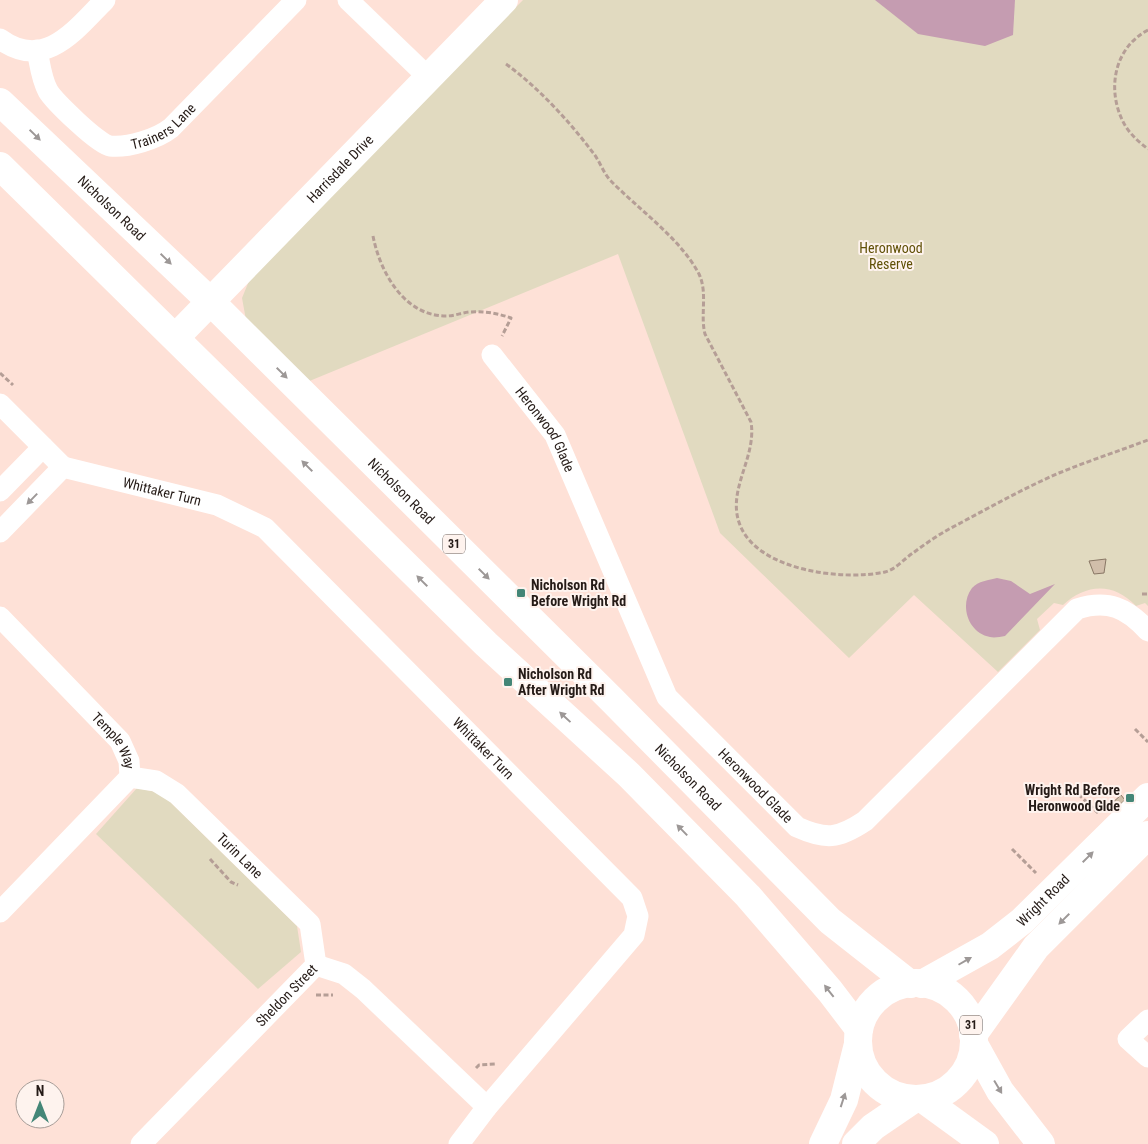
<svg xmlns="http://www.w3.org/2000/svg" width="1148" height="1144" font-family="'Roboto Condensed',sans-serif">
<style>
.green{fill:#e1dac0}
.water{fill:#c59cb1}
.building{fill:#d1beaa;stroke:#897765}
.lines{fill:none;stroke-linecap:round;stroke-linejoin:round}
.path{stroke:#b59e96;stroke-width:3;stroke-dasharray:5 2.5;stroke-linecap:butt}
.street{stroke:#fff;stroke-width:21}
.secondary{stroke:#fff;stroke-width:28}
.primary{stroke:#fff;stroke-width:28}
.oneway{fill:#9d9897}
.poi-dot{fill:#448677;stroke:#fef3ee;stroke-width:2}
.labels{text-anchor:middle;stroke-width:4;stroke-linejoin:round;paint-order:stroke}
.shield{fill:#fef3ee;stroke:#665c58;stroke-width:1}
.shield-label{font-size:12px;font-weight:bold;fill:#251b17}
.street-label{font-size:14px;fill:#251b17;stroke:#fef3ee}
.park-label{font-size:14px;fill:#605006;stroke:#fef3ee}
.poi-label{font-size:14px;font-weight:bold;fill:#251b17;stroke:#fef3ee;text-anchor:start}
</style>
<rect width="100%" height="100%" fill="#fee1d7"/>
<g class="green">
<path d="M523,0H1148V606L1145,603L1136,606C1113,582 1086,584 1063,605L1054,603L1037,619L1040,630L998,672L914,595L849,658L720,533L618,254L307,382L246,320L242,298L251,276Z"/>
<polygon points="137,788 161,793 297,926 301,952 258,989 96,834"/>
</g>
<g class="water">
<polygon points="875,0 1015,0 1013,35 985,46 918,34"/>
<path d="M997,578L1011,581L1030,594L1055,584L1005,636C1000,637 994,638 990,637C968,633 959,605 972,588C978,581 989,580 997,578Z"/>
</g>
<g class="building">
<polygon points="1106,559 1104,573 1094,574 1089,561"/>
<polygon points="1121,795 1125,800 1115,809 1111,804"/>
</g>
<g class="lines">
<g class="path">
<path d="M1148,30C1112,49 1106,94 1126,127C1132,136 1140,143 1148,149"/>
<path d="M506,64C539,88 569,121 594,154C600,162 603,172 610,180C638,209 680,238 699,274C708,293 700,315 705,334L751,422C757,458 726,490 740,525C758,571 843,581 885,572C895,570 905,558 913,553C925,544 938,535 951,528C987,509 1022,489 1059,473C1088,461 1119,451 1148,440"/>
<path d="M373,236C380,272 404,316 446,316C454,316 461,313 469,312C484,311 497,313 511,318L502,336"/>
<polyline points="0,373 13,385"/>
<polyline points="1142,594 1148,594"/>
<polyline points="1135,729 1148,742"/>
<polyline points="1073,789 1098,813"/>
<polyline points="1012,849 1036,873"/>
<polyline points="210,859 231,882 238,885"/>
<polyline points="316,995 333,995"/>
<polyline points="476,1068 479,1065 496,1064"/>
</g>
<g class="street">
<polyline points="348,0 428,77"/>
<path d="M0,39C45,72 76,29 105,0"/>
<path id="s1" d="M37,50C40,64 41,78 48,91C54,101 99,145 110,146C128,148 157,139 171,128L296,0"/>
<path id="s2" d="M492,355L555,435L667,697L797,827C826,840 838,839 865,821L1077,609C1108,599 1127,608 1148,631"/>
<polyline points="0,404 63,467"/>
<path id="s3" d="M63,467L217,505L265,528L632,898L638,916L634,935L487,1107L459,1144"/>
<polyline points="0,491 43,447"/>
<polyline points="0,532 63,467"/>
<path id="s4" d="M0,617L120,741L129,761L130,777L0,912"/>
<path id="s5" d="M130,777L156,781L177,794L310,924L316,965"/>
<polyline points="316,965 344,974 363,989 487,1107"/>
<polyline points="1148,1020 1128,1039 1148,1057"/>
<path id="s6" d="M141,1144L316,965"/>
</g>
<g class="secondary">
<path id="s7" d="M176,337L504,0"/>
<path id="s8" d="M922,984L990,946L1022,921L1148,797"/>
<polyline points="973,1035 1036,947 1148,835"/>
<polyline points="823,1144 844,1100 858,1044"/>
<polyline points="856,1144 873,1127 914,1099"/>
</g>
<g class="primary">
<path id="s9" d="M0,102L211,302L611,699L830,921L910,984"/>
<polyline points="0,166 486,644 629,775 748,896 830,991 859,1029"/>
<circle cx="916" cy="1041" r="58"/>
<polyline points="974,1044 1000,1091 1041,1144"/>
<polyline points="923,1099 985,1144"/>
</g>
</g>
<defs><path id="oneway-solid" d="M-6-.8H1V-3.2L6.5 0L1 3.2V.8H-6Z" transform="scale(1.25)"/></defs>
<g class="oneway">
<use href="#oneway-solid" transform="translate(35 135) rotate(44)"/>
<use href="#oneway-solid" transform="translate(166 259) rotate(44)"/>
<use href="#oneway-solid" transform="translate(282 373) rotate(45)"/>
<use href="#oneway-solid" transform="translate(307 466) rotate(-135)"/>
<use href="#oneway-solid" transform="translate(32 499) rotate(134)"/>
<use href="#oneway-solid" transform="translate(484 574) rotate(45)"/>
<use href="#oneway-solid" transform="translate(422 581) rotate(-135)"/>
<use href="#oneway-solid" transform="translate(565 717) rotate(-137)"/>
<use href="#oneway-solid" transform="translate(682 830) rotate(-134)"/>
<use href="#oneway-solid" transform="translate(1088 857) rotate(-45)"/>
<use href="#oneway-solid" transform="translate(1064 919) rotate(135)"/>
<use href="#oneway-solid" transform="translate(965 961) rotate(-30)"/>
<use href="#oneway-solid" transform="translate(829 991) rotate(-128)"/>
<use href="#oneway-solid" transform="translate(998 1087) rotate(59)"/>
<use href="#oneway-solid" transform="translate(843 1100) rotate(-72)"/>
</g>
<g class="poi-dot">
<rect x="516" y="588" width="10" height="10" rx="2.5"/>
<rect x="503" y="677" width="10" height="10" rx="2.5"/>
<rect x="1125" y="793" width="10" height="10" rx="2.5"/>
</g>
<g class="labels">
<g class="shield">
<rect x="443" y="534.5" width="22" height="19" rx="4"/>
<rect x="960" y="1015.5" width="22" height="19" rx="4"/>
</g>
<g class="shield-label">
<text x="454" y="548">31</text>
<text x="971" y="1029">31</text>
</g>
<g class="street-label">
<text dy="5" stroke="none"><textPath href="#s1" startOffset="185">Trainers Lane</textPath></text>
<text dy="5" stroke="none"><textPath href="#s7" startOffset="235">Harrisdale Drive</textPath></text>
<text dy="5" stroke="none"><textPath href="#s9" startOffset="154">Nicholson Road</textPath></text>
<text dy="5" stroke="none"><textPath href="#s2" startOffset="92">Heronwood Glade</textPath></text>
<text dy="5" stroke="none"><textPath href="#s3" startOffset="102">Whittaker Turn</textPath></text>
<text dy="5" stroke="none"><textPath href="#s9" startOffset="559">Nicholson Road</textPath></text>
<text dy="5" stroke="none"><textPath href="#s4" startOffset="169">Temple Way</textPath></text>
<text dy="5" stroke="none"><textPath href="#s3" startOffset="522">Whittaker Turn</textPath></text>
<text dy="5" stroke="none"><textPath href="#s9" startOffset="964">Nicholson Road</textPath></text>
<text dy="5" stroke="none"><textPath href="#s2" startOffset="512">Heronwood Glade</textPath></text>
<text dy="5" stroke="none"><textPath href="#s5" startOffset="139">Turin Lane</textPath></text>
<text dy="5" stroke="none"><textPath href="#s8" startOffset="148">Wright Road</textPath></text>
<text dy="5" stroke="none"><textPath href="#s6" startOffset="208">Sheldon Street</textPath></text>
</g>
<g class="park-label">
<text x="891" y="253">Heronwood<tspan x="891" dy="16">Reserve</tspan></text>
</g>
<g class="poi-label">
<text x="531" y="590">Nicholson Rd<tspan x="531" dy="16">Before Wright Rd</tspan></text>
<text x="518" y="679">Nicholson Rd<tspan x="518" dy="16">After Wright Rd</tspan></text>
<text x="1120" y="795" text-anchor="end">Wright Rd Before<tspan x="1120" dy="16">Heronwood Glde</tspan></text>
</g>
</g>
<g transform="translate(40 1104)"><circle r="24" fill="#fef3ee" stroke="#a79d98"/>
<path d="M0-4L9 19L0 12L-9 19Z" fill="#448677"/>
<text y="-8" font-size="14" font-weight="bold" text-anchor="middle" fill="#251b17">N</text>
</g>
</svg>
